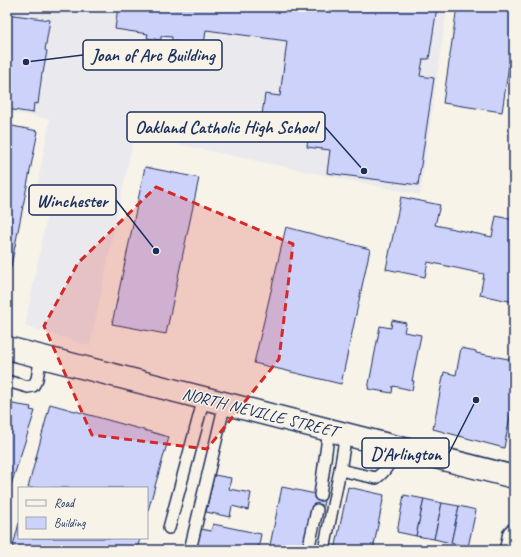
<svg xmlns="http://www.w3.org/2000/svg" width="521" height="557" font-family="Caveat,sans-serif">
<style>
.built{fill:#eae9ed}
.building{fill:#cdd2fa;stroke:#1b2f5e}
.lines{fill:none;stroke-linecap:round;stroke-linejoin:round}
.service-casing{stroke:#1b2f5e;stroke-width:14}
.tertiary-casing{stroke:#1b2f5e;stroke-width:25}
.service{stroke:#f7f3e8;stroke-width:11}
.tertiary{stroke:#f7f3e8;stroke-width:22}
.marked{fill:#d62828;fill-opacity:0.2;stroke:#d62828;stroke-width:3;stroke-dasharray:8 5;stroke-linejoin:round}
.labels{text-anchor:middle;stroke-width:3;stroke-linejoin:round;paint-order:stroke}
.street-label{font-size:17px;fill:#1b2f5e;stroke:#f7f3e8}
.leader{fill:none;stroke:#1b2f5e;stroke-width:1.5}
.callout-dot{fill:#1b2f5e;stroke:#f7f3e8;stroke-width:1.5}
.callout{fill:#f7f3e8;stroke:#1b2f5e;stroke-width:1.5}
.callout-label{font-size:18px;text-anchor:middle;font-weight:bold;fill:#1b2f5e}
</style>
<rect width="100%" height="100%" fill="#f7f3e8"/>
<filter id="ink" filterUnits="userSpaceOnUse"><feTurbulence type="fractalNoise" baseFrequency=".025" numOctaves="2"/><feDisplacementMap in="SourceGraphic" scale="8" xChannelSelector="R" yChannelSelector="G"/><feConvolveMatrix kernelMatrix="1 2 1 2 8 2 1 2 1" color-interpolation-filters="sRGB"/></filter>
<g filter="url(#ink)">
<polygon class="built" points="7,7 447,7 420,195 134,135 90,346 25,326 52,190 37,186 50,119 7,112"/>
<g class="building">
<polygon points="118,7 437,7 429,59 423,59 420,76 434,78 418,185 327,173 330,150 307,147 308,136 260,129 265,94 280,96 287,41 206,30 204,45 172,41 172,37 161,36 161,40 147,38 148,34 115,29"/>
<polygon points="457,7 514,7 514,32 502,112 443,103"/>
<polygon points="7,14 50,20 45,50 47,51 43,73 42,73 38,104 34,103 33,113 7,109"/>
<polygon points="7,125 38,131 7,286"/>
<polygon points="145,167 199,178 166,334 112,324"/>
<polygon points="401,197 440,205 435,225 492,237 496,216 514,220 514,302 480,295 484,274 428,262 425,277 386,269"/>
<polygon points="286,227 370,249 341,384 254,363"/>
<polygon points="392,320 406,323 404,332 421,335 412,381 414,381 412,390 393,386 392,393 368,389 380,326 391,328"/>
<polygon points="461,348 476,351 476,353 514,360 514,395 504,448 433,429 444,372 456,375"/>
<polygon points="7,403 31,407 30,410 35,411 7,497"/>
<polygon points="50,404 169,437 147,514 147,488 28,488"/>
<polygon points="214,475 231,478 229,489 251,493 248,510 232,506 230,517 206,512"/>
<polygon points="282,487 325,496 322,511 311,509 303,550 269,550"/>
<polygon points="348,487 384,495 373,550 335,550"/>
<polygon points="404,495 424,499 416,536 397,532"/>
<polygon points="424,499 442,503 434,539 416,536"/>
<polygon points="442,503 459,506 451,543 434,539"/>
<polygon points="459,506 476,510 468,547 451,543"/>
<polygon points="19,523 19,538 140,538 137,550 12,550"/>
<polygon points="213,524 261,534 258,550 196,550 200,529 211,531"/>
</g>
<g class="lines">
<g class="service-casing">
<g id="service">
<polyline points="7,381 28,387 33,386 37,379 41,356"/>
<path d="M346,434L340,470L376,478C388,470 391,459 396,447"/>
<polyline points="320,495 329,430"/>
<polyline points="169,528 204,398"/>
<polyline points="190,550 225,403"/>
<polyline points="308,550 317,510"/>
<polyline points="324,550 340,470"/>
</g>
</g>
<g class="tertiary-casing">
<g id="tertiary">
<polyline points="7,348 514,477"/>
<polyline points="511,550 514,535"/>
</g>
</g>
<use href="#service" class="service"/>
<use href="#tertiary" class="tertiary"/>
</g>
</g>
<path class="marked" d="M156,187L293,244L279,359L207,449L92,435L44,326L78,263Z"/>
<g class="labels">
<g class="street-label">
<text transform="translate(260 412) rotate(14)" y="6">NORTH NEVILLE STREET</text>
</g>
</g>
<path class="leader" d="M26 62L83 55M364 171L325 127M156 251L116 200M476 400L449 453"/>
<g class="callout-dot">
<circle cx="26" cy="62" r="4"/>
<circle cx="364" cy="171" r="4"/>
<circle cx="156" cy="251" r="4"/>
<circle cx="476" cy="400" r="4"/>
</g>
<g class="callout">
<rect x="83" y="40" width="139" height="30" rx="4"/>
<rect x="127" y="112" width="198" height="30" rx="4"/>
<rect x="29" y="185" width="87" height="30" rx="4"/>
<rect x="362" y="438" width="87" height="30" rx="4"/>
</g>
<g class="callout-label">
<text x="153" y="61">Joan of Arc Building</text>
<text x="226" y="133">Oakland Catholic High School</text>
<text x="72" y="207">Winchester</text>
<text x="406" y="460">D'Arlington</text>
</g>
<rect width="521" height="557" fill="none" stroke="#f7f3e8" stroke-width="24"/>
<rect x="12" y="12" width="497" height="533" fill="none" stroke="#1b2f5e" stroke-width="1.5" filter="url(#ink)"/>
<rect x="18" y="487" width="130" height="52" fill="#f7f3e8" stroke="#9fa5b1"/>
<rect x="26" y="500" width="20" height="6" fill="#f7f3e8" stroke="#9fa5b1"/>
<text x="54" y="507" font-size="12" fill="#1b2f5e">Road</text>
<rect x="26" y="517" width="20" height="12" fill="#cdd2fa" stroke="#9fa5b1"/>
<text x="54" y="527" font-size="12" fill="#1b2f5e">Building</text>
</svg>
